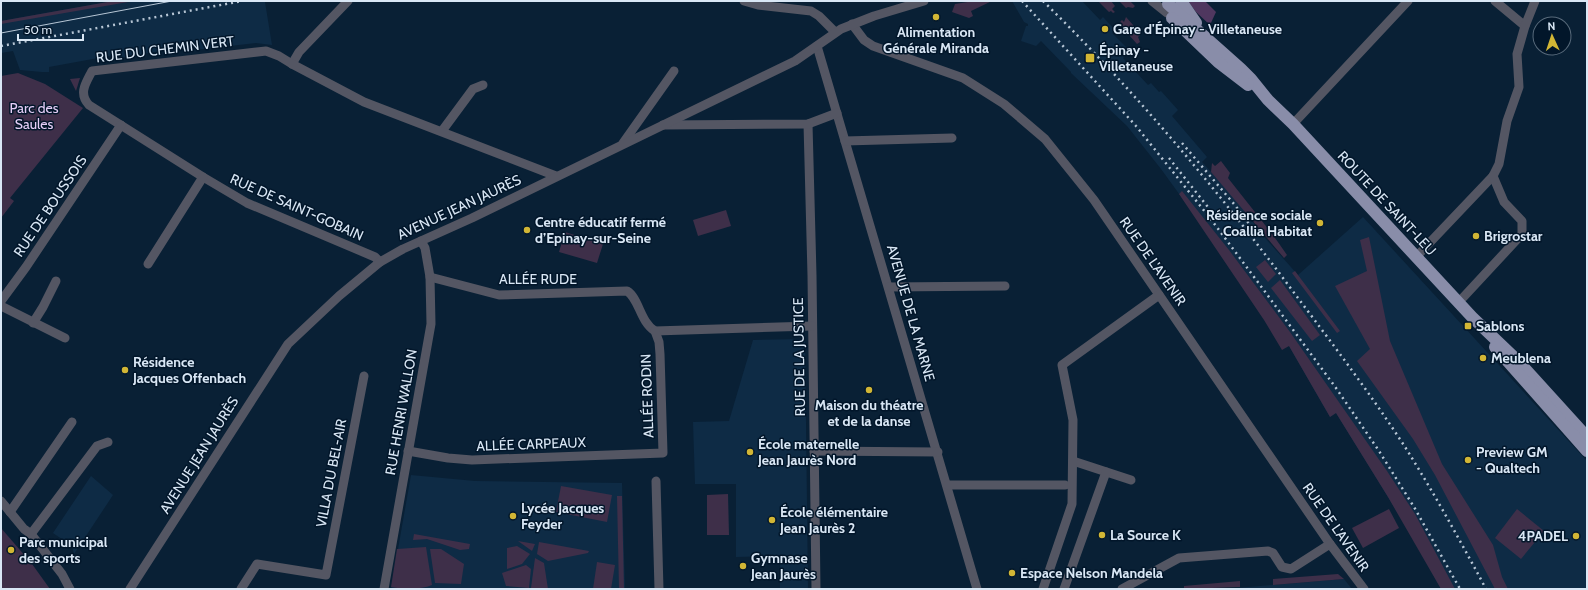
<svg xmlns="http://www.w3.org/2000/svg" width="1588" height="590" font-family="Cabin,sans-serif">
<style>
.built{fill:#0e2b45}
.green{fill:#3e2f49}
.forest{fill:#4f375f}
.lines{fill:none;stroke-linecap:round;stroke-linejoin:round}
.minor{stroke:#545663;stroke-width:9}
.major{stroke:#898da9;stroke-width:12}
.tram{stroke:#b7c6d5;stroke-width:1}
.rail{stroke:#b7c6d5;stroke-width:2.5;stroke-dasharray:2 4;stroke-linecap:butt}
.poi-dot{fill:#d2b635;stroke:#02162a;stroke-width:1.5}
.labels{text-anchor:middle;stroke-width:3;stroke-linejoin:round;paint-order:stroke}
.poi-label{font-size:14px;font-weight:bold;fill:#d9e7f5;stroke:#02162a;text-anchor:start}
.street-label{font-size:14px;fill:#d9e7f5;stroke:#02162a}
.park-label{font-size:14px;fill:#e4cdf6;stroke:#02162a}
</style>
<rect width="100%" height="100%" fill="#092035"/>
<g class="built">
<polygon points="113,1 272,1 265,2 272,45 256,43 195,50 193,45 121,58 120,54 49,67 49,72 42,72 20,70 13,51 1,53 1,21"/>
<polygon points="1012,1 1082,1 1100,20 1103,17 1115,30 1112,33 1130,51 1123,58 1148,85 1151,83 1159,92 1161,91 1178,110 1172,116 1207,157 1202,162 1233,196 1266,239 1298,275 1363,217 1587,461 1587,589 1441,589 1409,531 1336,413 1330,417 1289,346 1274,334 1222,253 1161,169 1127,126 1071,73 1071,72 1041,41 1036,46 1021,41 1026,26 1028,26 1028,24 1024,22"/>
<polygon points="805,339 808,589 780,589 780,556 736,557 736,484 695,484 693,422 729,421 753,340"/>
<polygon points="411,475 475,481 622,483 625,589 391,589"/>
<polygon points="91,476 113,495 74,554 72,546 53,533"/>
<polygon points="1344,579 1352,589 1222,589 1248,587"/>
</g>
<g class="green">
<polygon points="113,1 134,1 1,24 1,21"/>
<polygon points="974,1 992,1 971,11 973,16 969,18 952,12 955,4"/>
<polygon points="1098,1 1111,1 1115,6 1112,9 1115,12 1113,13 1111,11 1109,12"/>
<polygon points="1119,1 1130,1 1135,6 1133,8 1128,7 1126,8"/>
<polygon points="1126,17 1141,34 1138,37 1140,42 1137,44 1120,25 1122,23 1120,22 1122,20 1124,22"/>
<polygon points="18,73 45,84 83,108 10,198 14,201 1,218 1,76"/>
<polygon points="80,78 76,91 70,79"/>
<path d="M1221,161L1230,173L1228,178C1248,204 1269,228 1287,255L1284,258L1211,172L1212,163L1215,166Z"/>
<polygon points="1182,191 1229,250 1290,332 1387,471 1415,514 1455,589 1441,589 1388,497 1336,413 1330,417 1289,346 1282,350 1264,320 1179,194"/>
<polygon points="726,210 731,226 698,236 693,220"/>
<polygon points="565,232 603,244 597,263 559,252"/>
<polygon points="1369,237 1390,341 1442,464 1493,545 1502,577 1508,589 1495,589 1435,475 1413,439 1357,361 1370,349 1335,286 1367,271 1360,240"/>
<polygon points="1265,260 1276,274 1268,282 1256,267"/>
<polygon points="1295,271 1340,331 1337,333 1292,273"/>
<polygon points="1280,280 1320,335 1312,341 1271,288"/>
<polygon points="561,486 612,495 607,522 556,512"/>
<polygon points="728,494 729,535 707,535 707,495"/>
<polygon points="617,496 622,496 624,589 619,589"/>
<polygon points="1389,509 1399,528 1363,548 1352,528"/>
<polygon points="1517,509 1544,531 1521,559 1495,538"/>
<polygon points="1,528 32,564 50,589 1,589"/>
<polygon points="414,534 470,544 469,549 460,550 427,539 413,540"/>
<polygon points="518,541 535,544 532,551"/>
<polygon points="539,542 589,551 588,553 548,561 537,554"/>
<polygon points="517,546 530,554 522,564 507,569 507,548"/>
<path d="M426,547L432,585C421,590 403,589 391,587L397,549Z"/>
<polygon points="430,549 441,549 464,564 461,584 435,583"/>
<polygon points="535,558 544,563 548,589 531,588"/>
<polygon points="597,562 615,565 611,589 593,589"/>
<polygon points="526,565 531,569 529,588 506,586 502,573"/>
<polygon points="1338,574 1344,579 1273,585 1273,579"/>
<polygon points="1240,581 1240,587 1184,589 1184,586"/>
</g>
<polygon class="forest" points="1188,1 1205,1 1216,12 1210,25 1196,12"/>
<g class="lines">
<g class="minor">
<polyline points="744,1 758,5 811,11 819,16 835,32"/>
<polyline points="1152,1 1167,13"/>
<polyline points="1495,1 1525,26"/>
<polyline points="852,24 864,40 873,46 963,78 1004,104 1045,139 1094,200 1330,544 1364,589"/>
<polyline points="817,46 977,589"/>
<polyline points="292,64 299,52 348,1"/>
<polyline points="808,124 812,275 816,589"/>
<polyline points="1293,124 1408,1"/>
<polyline points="663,125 808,124 837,113"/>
<polyline points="442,131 473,89 483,85"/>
<polyline points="845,141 952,138"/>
<polyline points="623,143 674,71"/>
<polyline points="1416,257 1493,176 1499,164 1507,121 1519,87 1517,54 1525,26 1535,1"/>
<path d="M380,262L375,257L247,203L203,177L89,105C78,93 86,83 92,71L266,51L279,56L292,64L364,102L556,176"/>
<polyline points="148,264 203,177"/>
<path d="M430,277L499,295L627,291C639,298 640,322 655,331"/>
<polyline points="889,287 1005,286"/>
<polyline points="1,301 26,267 121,125"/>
<polyline points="1458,303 1522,234 1522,221 1504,202 1493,176"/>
<polyline points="1,306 65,338"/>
<polyline points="33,323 43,307 56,281"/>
<polyline points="655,331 812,326"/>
<polyline points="408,451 448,458 472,460 663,453 660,354 659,342 655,331"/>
<polyline points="814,451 938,452"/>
<polyline points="1073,461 1131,480"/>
<polyline points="656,481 659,589"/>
<polyline points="948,485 1065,485"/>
<polyline points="1,501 24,529 31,534 62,574 70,589"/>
<polyline points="10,512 72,422"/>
<polyline points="31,534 97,446 108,442"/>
<polyline points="130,589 288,344 339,296 380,262 403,249 472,218 795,61 841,29 874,16 924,1"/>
<polyline points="241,589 257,564 326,575 364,376"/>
<polyline points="384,589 431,324 430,277 425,248 421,241"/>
<polyline points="1043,589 1072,504 1073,420 1062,365 1159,295"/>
<polyline points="1064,589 1106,472"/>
<polyline points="1122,589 1179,558 1268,551 1273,553 1282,567 1291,569 1330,544"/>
</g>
<g class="major">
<polyline points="1181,1 1196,23"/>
<polyline points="1168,4 1241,69 1251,79 1268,100 1293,124 1472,317 1517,360 1587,437"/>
<polyline points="1172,18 1218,62 1248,85"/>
<polyline points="1495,347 1587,451"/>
</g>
<polyline class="tram" points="1,33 172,1"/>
<g class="rail">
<polyline points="1022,1 1136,126 1210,218 1263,289 1336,388 1379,451 1414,507 1460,589"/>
<path d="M1043,1C1128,84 1205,175 1277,270C1321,329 1367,388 1407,450C1435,495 1461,542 1486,589"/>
<polyline points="1,46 242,1"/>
<polyline points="1182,143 1234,204 1257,234"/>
<polyline points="1169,158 1211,211"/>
</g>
</g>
<g class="poi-dot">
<circle cx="936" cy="17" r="4"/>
<circle cx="1105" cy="29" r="4"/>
<rect x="1085" y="53" width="10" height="10" rx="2"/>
<circle cx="1320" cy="223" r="4"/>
<circle cx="527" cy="230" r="4"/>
<circle cx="1476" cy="236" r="4"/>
<rect x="1464" y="322" width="8" height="8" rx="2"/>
<circle cx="1483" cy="358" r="4"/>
<circle cx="125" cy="370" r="4"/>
<circle cx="869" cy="390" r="4"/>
<circle cx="750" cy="452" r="4"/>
<circle cx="1468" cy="460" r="4"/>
<circle cx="513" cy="516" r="4"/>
<circle cx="772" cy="520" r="4"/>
<circle cx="1102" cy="535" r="4"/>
<circle cx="1576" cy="536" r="4"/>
<circle cx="11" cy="550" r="4"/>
<circle cx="743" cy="566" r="4"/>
<circle cx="1012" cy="573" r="4"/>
</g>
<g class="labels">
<g class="poi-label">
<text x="1113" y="34">Gare d'Épinay - Villetaneuse</text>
<text x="936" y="37" text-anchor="middle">Alimentation<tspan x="936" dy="16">Générale Miranda</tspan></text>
<text x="1099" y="55">Épinay -<tspan x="1099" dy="16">Villetaneuse</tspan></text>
<text x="1312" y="220" text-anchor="end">Résidence sociale<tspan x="1312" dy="16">Coallia Habitat</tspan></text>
<text x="535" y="227">Centre éducatif fermé<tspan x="535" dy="16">d’Epinay-sur-Seine</tspan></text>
<text x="1484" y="241">Brigrostar</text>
<text x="1476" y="331">Sablons</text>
<text x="1491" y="363">Meublena</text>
<text x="133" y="367">Résidence<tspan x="133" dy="16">Jacques Offenbach</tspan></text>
<text x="869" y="410" text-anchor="middle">Maison du théatre<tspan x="869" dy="16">et de la danse</tspan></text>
<text x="758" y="449">École maternelle<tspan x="758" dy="16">Jean Jaurès Nord</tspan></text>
<text x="1476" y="457">Preview GM<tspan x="1476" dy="16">- Qualtech</tspan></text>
<text x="521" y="513">Lycée Jacques<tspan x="521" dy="16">Feyder</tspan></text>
<text x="780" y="517">École élémentaire<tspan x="780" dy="16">Jean Jaurès 2</tspan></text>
<text x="1110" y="540">La Source K</text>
<text x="1568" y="541" text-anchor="end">4PADEL</text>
<text x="19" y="547">Parc municipal<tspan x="19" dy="16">des sports</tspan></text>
<text x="751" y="563">Gymnase<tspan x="751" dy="16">Jean Jaurès</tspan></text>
<text x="1020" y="578">Espace Nelson Mandela</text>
</g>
<g class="street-label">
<text transform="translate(165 49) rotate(-7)" y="5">RUE DU CHEMIN VERT</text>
<text transform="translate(1387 203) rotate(47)" y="5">ROUTE DE SAINT-LEU</text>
<text transform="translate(50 206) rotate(-56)" y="5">RUE DE BOUSSOIS</text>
<text transform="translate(297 207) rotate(24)" y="5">RUE DE SAINT-GOBAIN</text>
<text transform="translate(459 207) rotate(-25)" y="5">AVENUE JEAN JAURÈS</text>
<text transform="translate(1153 261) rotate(55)" y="5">RUE DE L'AVENIR</text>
<text x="538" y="284">ALLÉE RUDE</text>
<text transform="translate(911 313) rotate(74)" y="5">AVENUE DE LA MARNE</text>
<text transform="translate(799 357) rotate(-91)" y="5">RUE DE LA JUSTICE</text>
<text transform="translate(647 396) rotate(-92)" y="5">ALLÉE RODIN</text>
<text transform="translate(401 412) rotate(-80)" y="5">RUE HENRI WALLON</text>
<text transform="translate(531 444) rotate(-2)" y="5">ALLÉE CARPEAUX</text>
<text transform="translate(199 455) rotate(-58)" y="5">AVENUE JEAN JAURÈS</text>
<text transform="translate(331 473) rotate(-79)" y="5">VILLA DU BEL-AIR</text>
<text transform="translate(1336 527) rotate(55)" y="5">RUE DE L'AVENIR</text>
</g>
<g class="park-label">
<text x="34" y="113">Parc des<tspan x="34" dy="16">Saules</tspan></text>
</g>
</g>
<rect width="1588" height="590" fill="none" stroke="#d9e7f5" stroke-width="4"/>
<g transform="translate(1552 36) rotate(357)"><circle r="19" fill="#02162a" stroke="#586a7b"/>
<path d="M0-3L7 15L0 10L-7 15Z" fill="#d2b635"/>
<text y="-6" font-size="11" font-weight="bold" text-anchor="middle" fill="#d9e7f5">N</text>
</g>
<path d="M18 34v6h65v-6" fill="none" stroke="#d9e7f5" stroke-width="2"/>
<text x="24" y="34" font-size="12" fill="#d9e7f5" stroke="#02162a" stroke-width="3" paint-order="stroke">50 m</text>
</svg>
